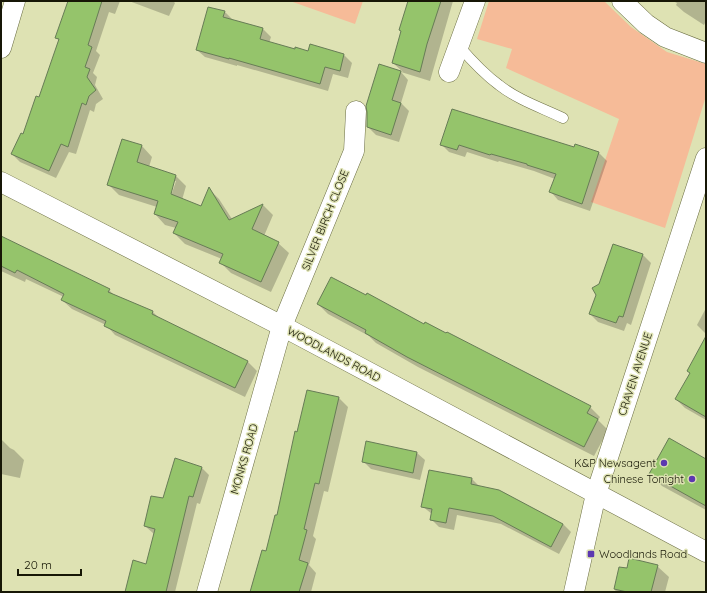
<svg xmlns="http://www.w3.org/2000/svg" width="707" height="593" font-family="Quicksand,sans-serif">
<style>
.green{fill:#f6bb98}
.shadow{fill:#0003;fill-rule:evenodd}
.building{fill:#95c46b;stroke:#677c56}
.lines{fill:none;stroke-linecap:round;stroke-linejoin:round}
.service-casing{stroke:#6b6e43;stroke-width:11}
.minor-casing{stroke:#6b6e43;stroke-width:21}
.service{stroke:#fff;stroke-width:10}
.minor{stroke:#fff;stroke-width:20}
.poi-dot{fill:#5c38b0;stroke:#dee2b3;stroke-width:1.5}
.labels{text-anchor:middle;stroke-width:3;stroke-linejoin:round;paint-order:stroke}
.street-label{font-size:11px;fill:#171706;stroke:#dee2b3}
.poi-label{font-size:11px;fill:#171706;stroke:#dee2b3;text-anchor:end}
</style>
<rect width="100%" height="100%" fill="#dee2b3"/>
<g class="green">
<polygon points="290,1 363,1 355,24"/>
<polygon points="489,1 604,1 631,27 667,52 706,64 706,96 665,228 591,202 619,119 506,68 512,49 477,39"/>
</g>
<g class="shadow">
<polygon points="69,1 120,1 115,14 109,12 96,51 100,55 93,73 97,77 95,85 103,99 96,104 94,112 90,110 76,154 69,152 56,178 20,162 12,154 23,135 40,98 60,41 56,38"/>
<polygon points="129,1 173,1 175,3 169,16"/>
<polygon points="408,1 453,1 430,81 401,72 408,80 401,103 409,111 399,142 376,135 368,127 380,65 403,72 393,63 402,32 400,30"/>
<polygon points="673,1 706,1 706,21 704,25 684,12 676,5 677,3"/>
<polygon points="225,12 233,20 263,29 271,37 269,43 309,52 311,45 344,55 352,63 348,78 333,74 328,91 237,65 237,66 205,57 197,50"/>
<path d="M122,140L142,146L152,157L149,167L176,176L186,186L182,200L202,208L209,189L219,199L232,219L263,205L273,215L264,236L278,243L289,253L271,292L231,273L220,262L222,259L185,244L174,233L176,228L165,225L155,214L157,207L119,195L109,185ZM174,181H176L170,199L168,198Z"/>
<polygon points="441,144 575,148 576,145 599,153 607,161 590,211 558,200 551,192 555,179 534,171 499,161 498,162 467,152 465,157 449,152"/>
<polygon points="1,237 109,290 114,295 153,312 161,320 248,362 257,371 245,397 115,335 106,325 72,309 62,300 64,297 26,279 25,282 1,271"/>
<polygon points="613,245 643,255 651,263 631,325 627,323 624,331 598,322 590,314"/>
<polygon points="318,304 424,325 590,407 600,417 598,420 608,430 594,456 418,367 376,343 369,336 328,314"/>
<polygon points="706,308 706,334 697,325"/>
<polygon points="706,338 706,420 685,408 676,399 691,374"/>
<polygon points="339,398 348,407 328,492 324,491 313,536 316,539 309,565 316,573 311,592 251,592 266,552 277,516 298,433"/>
<polygon points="1,439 10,448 14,450 24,460 20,478 1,474"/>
<polygon points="417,453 425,460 420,480 371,469 363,461"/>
<polygon points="706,460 706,510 662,486 650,474"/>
<polygon points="202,468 209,475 200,504 197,503 175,592 126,592 147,565 154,534 145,526 163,500"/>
<polygon points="472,479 480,487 499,491 563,524 571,532 559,554 501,524 457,515 454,530 439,527 431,519 432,514 422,506"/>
<polygon points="657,566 669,577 665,592 615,592 620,568 628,570"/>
</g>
<g class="building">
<polygon points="68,1 102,1 88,45 92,47 85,67 90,69 87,77 96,90 89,96 86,105 82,103 68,147 61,144 49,171 11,154 21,133 23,134 36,96 39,97 59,39 55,38"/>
<polygon points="408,1 441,1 427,44 420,72 392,63 401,31 399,30"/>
<polygon points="208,7 225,11 223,17 263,28 260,39 295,49 295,47 308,51 310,44 344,54 340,71 325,67 320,84 229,58 229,59 196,50"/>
<polygon points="379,64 401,71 392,100 401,103 391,135 367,127 367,112 366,106"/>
<polygon points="452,109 574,147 575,144 599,152 582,204 549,192 556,174 527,165 527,164 491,154 490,155 459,145 457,150 440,145"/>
<polygon points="122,139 142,145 137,162 176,175 171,194 201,206 209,187 229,220 263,204 252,229 279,242 261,282 219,263 223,254 173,233 178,222 154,214 158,201 107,185"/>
<polygon points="1,236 110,289 108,292 153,311 152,314 248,361 235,388 104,326 106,321 61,300 64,294 17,270 15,273 1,266"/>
<polygon points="613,244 643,254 623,317 619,316 616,323 589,314 596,295 592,288 599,284"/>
<polygon points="331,277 366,295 367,293 424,324 425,322 446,333 447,332 591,406 587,413 598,419 584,447 407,357 365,333 366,330 317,304"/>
<polygon points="706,336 706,417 675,399 690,373 687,371"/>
<polygon points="307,390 339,397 319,484 315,483 304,529 307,530 299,560 308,563 299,592 250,592 262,550 266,551 275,515 277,515 295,431 297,432"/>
<polygon points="669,438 706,459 706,506 649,474"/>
<polygon points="366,441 417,452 413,473 362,462"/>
<polygon points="175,458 202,467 193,497 189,496 166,592 125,592 133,560 146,564 155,529 144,526 151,496 163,498"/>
<polygon points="429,470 472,478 471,484 499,490 563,524 551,547 493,516 449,508 446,523 430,520 432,509 421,507"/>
<polygon points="629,558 658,565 651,592 627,592 614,589 619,567 627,568"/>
</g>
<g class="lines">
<g class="service-casing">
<path id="service" d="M459,46C471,60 484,74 499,85C518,100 542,108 563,118"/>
</g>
<g class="minor-casing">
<g id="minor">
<polyline points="622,1 646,24 665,37 706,53"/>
<polyline points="1,48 15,1"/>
<polyline points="449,72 475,1"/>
<polyline points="1,182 282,326 706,552"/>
<polyline points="207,592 282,326 354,151 356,111"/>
<polyline points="574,592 596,494 706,158"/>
</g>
</g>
<use href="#service" class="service"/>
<use href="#minor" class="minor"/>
</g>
<g class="poi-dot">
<circle cx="664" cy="463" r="4"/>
<circle cx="692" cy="479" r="4"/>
<rect x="587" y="550" width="8" height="8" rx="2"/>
</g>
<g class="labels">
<g class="street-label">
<text transform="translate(325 220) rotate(-68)" y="4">SILVER BIRCH CLOSE</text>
<text transform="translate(334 354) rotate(28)" y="4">WOODLANDS ROAD</text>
<text transform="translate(635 374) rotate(-72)" y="4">CRAVEN AVENUE</text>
<text transform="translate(244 459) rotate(-74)" y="4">MONKS ROAD</text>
</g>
<g class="poi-label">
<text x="656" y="467">K&amp;P Newsagent</text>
<text x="684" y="483">Chinese Tonight</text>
<text x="599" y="558" text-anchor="start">Woodlands Road</text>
</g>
</g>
<rect width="707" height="593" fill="none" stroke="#171706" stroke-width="4"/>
<path d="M18 569v6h63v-6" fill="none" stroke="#171706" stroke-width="2"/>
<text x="24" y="569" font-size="12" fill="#171706" stroke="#dee2b3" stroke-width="3" paint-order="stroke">20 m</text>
</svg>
